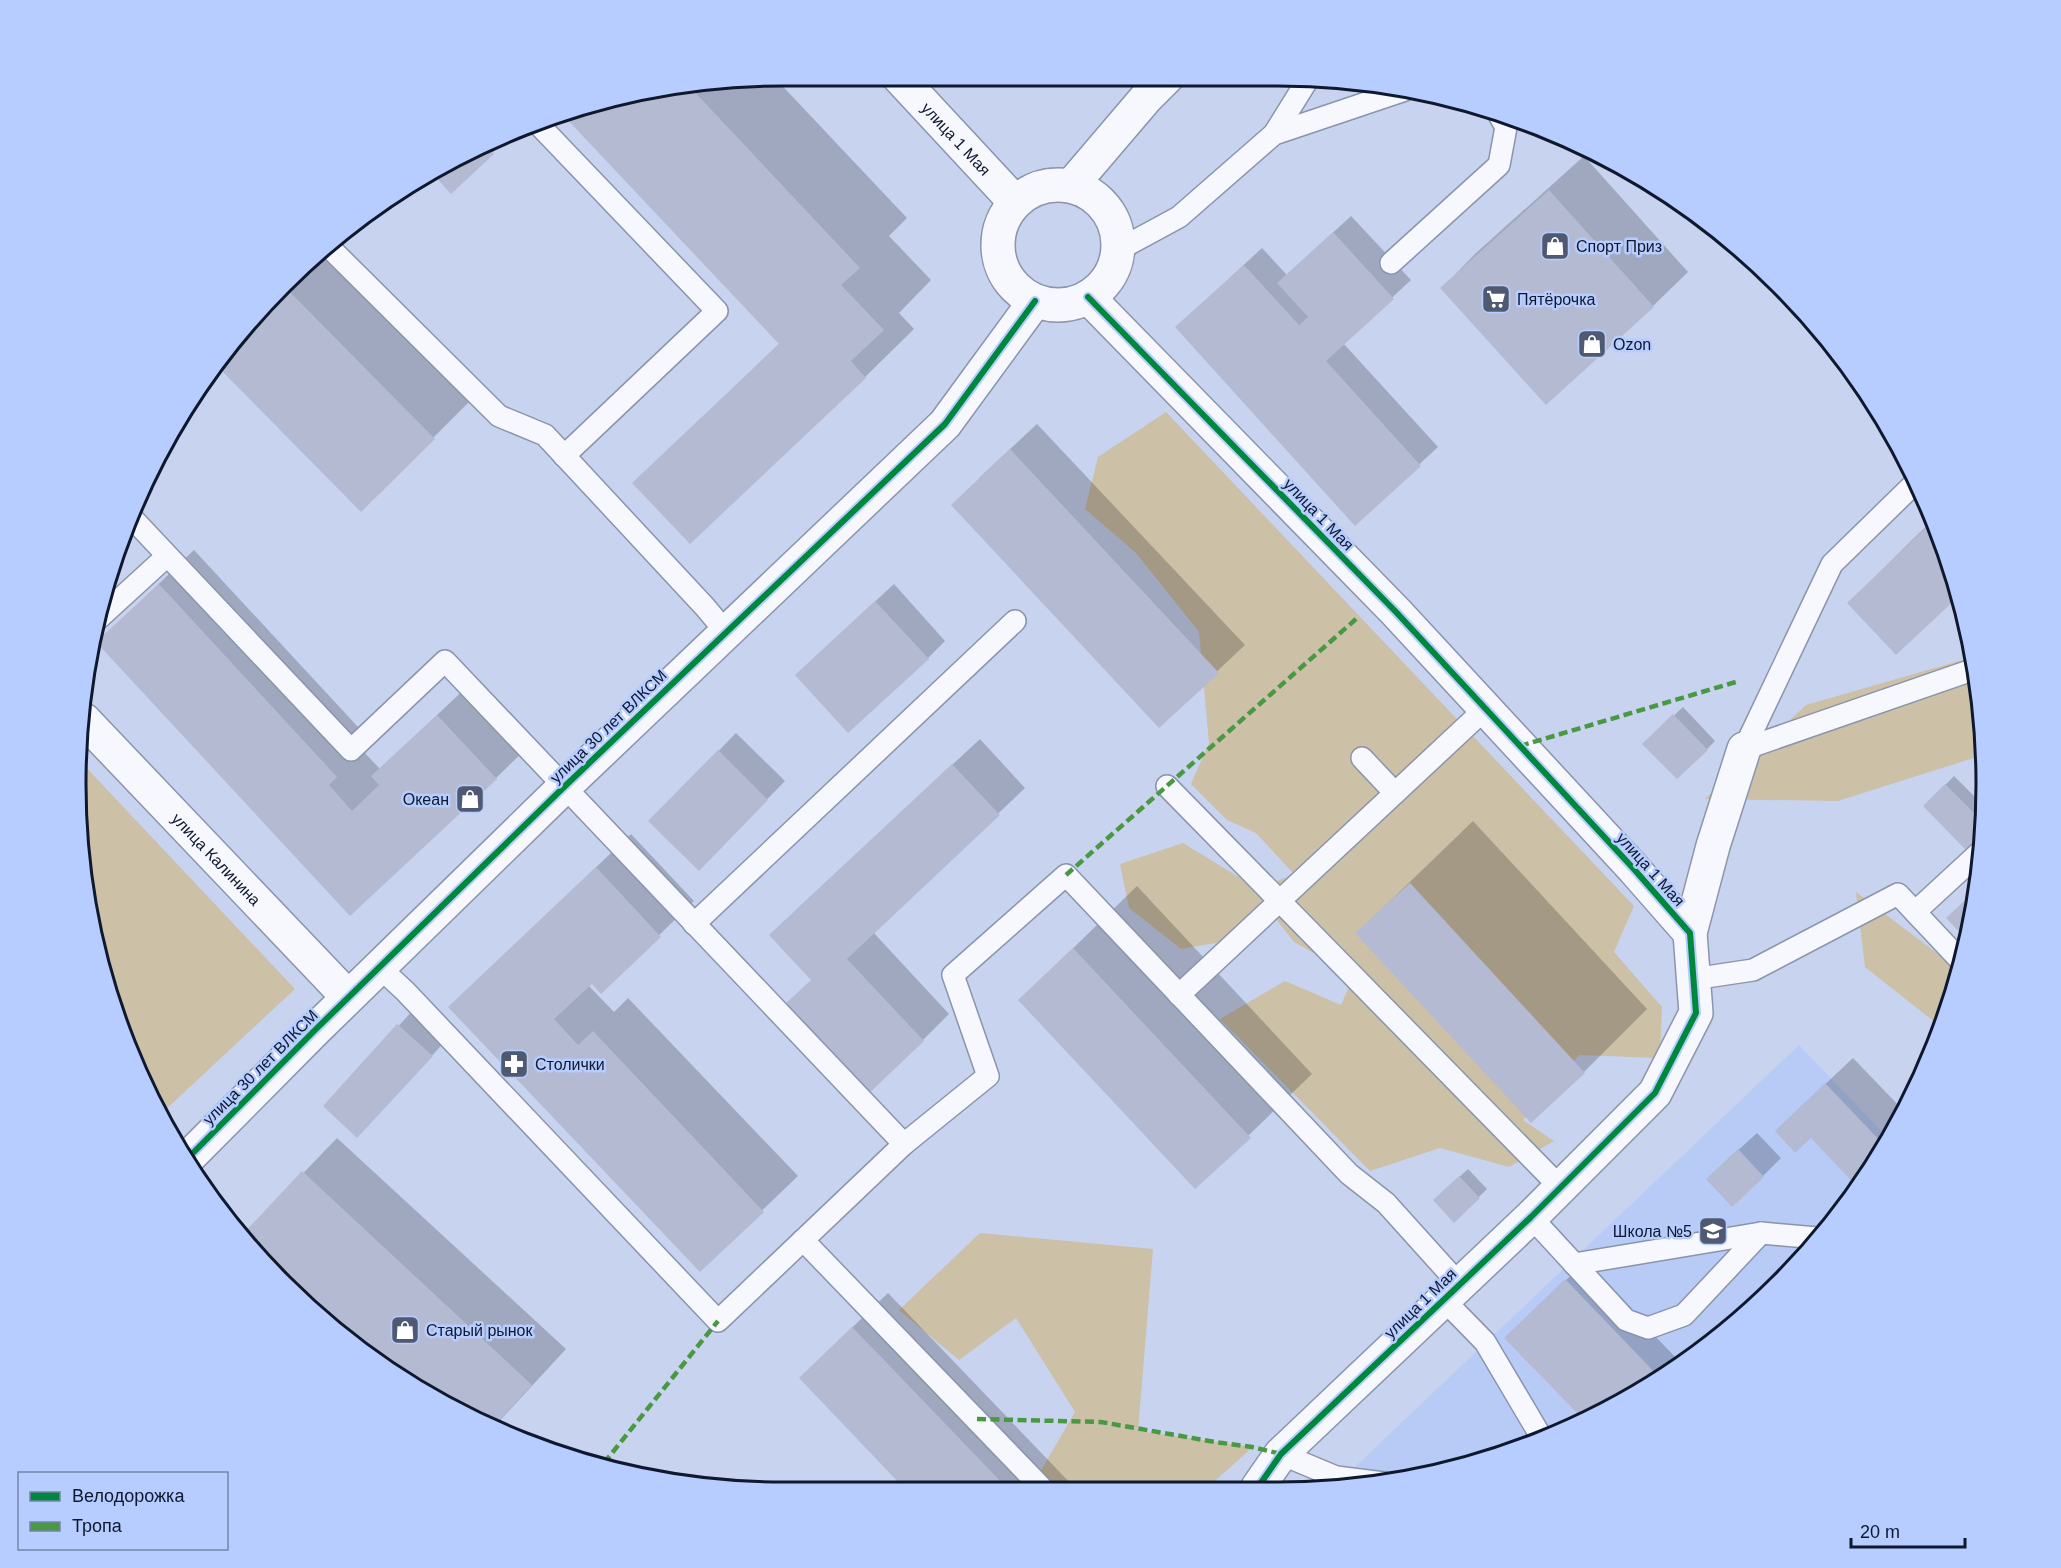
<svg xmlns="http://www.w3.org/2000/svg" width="2061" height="1568" font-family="Helvetica,sans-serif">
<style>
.built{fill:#b8cbf6}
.green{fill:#ccc0a7}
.shadow{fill:#0003}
.building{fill:#b5bad3}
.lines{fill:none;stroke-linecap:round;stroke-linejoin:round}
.service-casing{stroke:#8a94ab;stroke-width:24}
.minor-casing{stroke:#8a94ab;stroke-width:36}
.service{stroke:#f7f8fd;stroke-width:21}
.minor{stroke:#f7f8fd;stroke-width:33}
.quiet{stroke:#499942;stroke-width:4.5;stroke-dasharray:9 4.5;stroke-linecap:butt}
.cycleway-casing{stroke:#b7cdff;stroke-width:10}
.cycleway{stroke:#00873e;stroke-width:6}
.labels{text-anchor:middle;stroke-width:5;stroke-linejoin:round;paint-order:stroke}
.street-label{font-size:16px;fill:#0e182e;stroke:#b7cdff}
.poi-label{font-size:16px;fill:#0e182e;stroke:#b7cdff;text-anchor:start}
.rim{fill:none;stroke:#0e182e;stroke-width:3}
</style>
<rect width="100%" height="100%" fill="#c7d3ef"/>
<polygon class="built" points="1799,1045 1888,1138 1867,1178 1779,1285 1671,1373 1548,1439 1369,1487 1338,1483"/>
<g class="green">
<polygon points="1166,412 1634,906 1614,952 1662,1007 1660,1058 1579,1055 1523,1120 1554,1141 1509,1167 1440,1148 1370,1171 1220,1019 1285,981 1341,1005 1354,975 1294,942 1268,909 1233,940 1181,949 1129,908 1120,864 1183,843 1258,889 1294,874 1256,833 1227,820 1191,784 1209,743 1199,632 1136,553 1085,509 1098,457"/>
<polygon points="1973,657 1983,755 1838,801 1705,799 1806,705"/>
<polygon points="81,762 295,989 162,1113 113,1012 77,830"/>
<polygon points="1856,892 1958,969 1941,1027 1865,967"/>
<polygon points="980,1233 1153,1249 1138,1431 1253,1447 1208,1487 1043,1487 1036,1479 1075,1412 1016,1318 959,1360 899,1310"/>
</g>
<g class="shadow">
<polygon points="773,76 907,218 889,236 931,280 899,313 914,329 865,377 690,542 634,483 780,343 564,114 600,99"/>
<polygon points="499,141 501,144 493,152 430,170"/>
<polygon points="1584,156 1688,272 1653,306 1442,288 1476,253"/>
<polygon points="1351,216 1411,280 1343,343 1438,447 1355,524 1195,310 1262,248 1287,275"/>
<polygon points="336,242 482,389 361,510 216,363 282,283"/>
<polygon points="1037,424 1245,645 1159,726 979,478"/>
<polygon points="1934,519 1957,596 1849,603 1912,540"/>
<polygon points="194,550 371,741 362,750 380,769 473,681 531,744 496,778 350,914 98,642"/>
<polygon points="894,584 945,641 928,658 815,657"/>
<polygon points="1683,707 1715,741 1707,749 1644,744"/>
<polygon points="736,733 785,781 699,869 650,821"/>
<polygon points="980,739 1025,788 873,932 949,1014 923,1040 812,979 797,909"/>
<polygon points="1954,776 1984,806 1981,835 1925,806"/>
<polygon points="1473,821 1647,1009 1584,1072 1531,1121 1357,933"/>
<polygon points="631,834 694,901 601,992 592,982 588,985 614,1012 628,998 798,1176 700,1270 485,973"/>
<polygon points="1137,886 1312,1074 1195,1187 1020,1000"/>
<polygon points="416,1007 449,1037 375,1118 325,1106"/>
<polygon points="1853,1058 1903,1110 1867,1178 1859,1187 1811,1136 1803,1105"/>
<polygon points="1757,1133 1781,1158 1763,1176 1725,1162"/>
<polygon points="337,1138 566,1349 493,1428 390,1374 283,1286 243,1236"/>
<polygon points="1468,1169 1487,1189 1454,1221 1443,1192"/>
<polygon points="1584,1263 1682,1364 1671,1373 1585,1419 1524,1320"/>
<polygon points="888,1293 1074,1487 905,1487 835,1344"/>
</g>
<g class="building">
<polygon points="690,87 860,268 841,285 884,330 851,361 866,378 690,544 632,483 779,344 563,115 600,99"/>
<polygon points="487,146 494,154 451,194 429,170"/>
<polygon points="1549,190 1654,307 1546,405 1440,288"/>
<polygon points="1333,232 1394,299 1326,361 1421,466 1355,526 1175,327 1244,265 1299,325 1308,317 1277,283"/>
<polygon points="282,284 435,439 361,512 215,364"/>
<polygon points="1010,449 1219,673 1159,728 951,505"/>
<polygon points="1934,520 1958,597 1896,655 1847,603"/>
<polygon points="159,584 337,777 329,785 352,811 379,785 371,776 437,715 497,779 350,916 96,642"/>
<polygon points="875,601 929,659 848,733 795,675"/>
<polygon points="1673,714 1708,750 1677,779 1642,744"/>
<polygon points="718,750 768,800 699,871 648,821"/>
<polygon points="952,764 1000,815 847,959 924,1041 866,1096 782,1007 811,980 769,935"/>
<polygon points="1945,784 1982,821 1981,838 1967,851 1923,806"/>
<polygon points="596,867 661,937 601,994 592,984 554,1019 578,1045 593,1031 764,1212 700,1272 448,1007"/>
<polygon points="1410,883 1585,1073 1531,1123 1355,933"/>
<polygon points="1976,890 1972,922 1967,940 1946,918"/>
<polygon points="1073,948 1251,1138 1195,1189 1018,1000"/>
<polygon points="397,1024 433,1056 357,1138 323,1106"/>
<polygon points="1825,1083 1884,1145 1867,1178 1858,1188 1811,1138 1795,1153 1775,1131"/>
<polygon points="1738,1149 1764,1177 1732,1207 1706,1179"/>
<polygon points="302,1171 532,1385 492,1428 390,1374 283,1286 242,1235"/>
<polygon points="1459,1176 1480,1198 1454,1223 1433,1200"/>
<polygon points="1565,1279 1661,1379 1584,1420 1504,1338"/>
<polygon points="852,1327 886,1362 1006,1487 903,1487 799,1378"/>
</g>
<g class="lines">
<g class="service-casing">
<g id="service">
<polyline points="539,125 717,311 564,456"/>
<polyline points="1274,134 1310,76"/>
<polyline points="329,247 499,416 545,435 705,607 725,631"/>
<polyline points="1118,250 1179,217 1274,134 1405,90"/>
<polyline points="1391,263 1499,165 1506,127 1498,113"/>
<polyline points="132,518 351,750 445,661 904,1144 718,1321 405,991 379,967"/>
<polyline points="98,619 167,556"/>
<polyline points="1744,749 1832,564 1916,482"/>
<polyline points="1744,749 1975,669"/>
<polyline points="1362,758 1395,793"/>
<polyline points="1167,786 1561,1188"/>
<polyline points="1915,912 1979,853"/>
<polyline points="694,924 1015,621"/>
<polyline points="1693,979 1753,970 1898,894 1961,961"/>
<polyline points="1179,995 1485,709"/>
<polyline points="904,1144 988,1076 953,975 1066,875 1349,1174 1386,1203 1459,1284"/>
<polyline points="1531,1217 1626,1320 1648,1328 1684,1315 1761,1233 1817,1238"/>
<polyline points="803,1240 1041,1487"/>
<polyline points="1574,1264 1761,1233"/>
<polyline points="1444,1300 1485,1342 1543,1440"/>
<polyline points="1281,1454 1336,1477 1384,1483"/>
</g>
</g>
<g class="minor-casing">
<g id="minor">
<path id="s1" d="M897,75L1015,202"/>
<circle cx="1058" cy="245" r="60"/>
<polyline points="1071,186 1146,98 1168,76"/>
<polyline points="1088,297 1396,612 1633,868 1690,933 1696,1013 1655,1093 1531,1217 1281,1454 1258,1487"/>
<path id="s2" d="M84,720L348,997"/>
<polyline points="1690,933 1713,846 1744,749"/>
<polyline points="186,1160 315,1030 564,787 945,424 1035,301"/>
</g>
</g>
<use href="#service" class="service"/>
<use href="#minor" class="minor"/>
<g class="quiet">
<polyline points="1520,746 1739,681"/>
<polyline points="1066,875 1356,619"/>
<polyline points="977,1419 1101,1422 1215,1442 1252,1447 1281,1454"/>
<polyline points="604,1463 718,1321"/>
</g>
<g class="cycleway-casing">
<g id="cycleway">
<polyline points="1088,297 1396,612 1633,868 1690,933 1696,1013 1655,1093 1531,1217 1281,1454 1258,1487"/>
<polyline points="186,1160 315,1030 564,787 945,424 1035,301"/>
</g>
</g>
<use href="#cycleway" class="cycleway"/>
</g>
<defs>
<g id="shop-square" transform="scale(1.5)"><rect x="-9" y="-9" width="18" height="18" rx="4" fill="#4f5972" stroke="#b7cdff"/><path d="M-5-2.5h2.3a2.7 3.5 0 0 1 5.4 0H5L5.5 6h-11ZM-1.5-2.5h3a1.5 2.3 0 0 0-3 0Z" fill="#fff"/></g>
<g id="supermarket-square" transform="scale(1.5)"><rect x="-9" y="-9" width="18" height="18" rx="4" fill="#4f5972" stroke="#b7cdff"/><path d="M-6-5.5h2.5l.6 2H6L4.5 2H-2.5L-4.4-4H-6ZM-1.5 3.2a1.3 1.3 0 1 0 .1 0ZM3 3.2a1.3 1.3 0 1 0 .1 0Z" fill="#fff"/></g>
<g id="pharmacy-square" transform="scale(1.5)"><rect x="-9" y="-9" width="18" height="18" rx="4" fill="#4f5972" stroke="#b7cdff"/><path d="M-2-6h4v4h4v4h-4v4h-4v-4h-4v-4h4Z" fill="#fff"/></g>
<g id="school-square" transform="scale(1.5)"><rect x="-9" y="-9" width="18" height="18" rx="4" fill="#4f5972" stroke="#b7cdff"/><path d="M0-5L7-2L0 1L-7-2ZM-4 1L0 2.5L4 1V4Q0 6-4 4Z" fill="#fff"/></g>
</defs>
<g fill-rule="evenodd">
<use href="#shop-square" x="1555" y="246"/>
<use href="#supermarket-square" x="1496" y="299"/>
<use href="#shop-square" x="1592" y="344"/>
<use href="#shop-square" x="470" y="799"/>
<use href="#pharmacy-square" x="514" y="1064"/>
<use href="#school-square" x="1713" y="1231"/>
<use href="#shop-square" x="405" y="1330"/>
</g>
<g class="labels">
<g class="street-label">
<text dy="6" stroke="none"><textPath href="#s1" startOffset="87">улица 1 Мая</textPath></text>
<text transform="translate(1319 514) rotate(46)" y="6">улица 1 Мая</text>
<text transform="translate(608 726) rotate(-44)" y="6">улица 30 лет ВЛКСМ</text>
<text dy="6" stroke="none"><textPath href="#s2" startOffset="192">улица Калинина</textPath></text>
<text transform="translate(1651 869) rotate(48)" y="6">улица 1 Мая</text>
<text transform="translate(260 1067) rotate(-45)" y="6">улица 30 лет ВЛКСМ</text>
<text transform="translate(1420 1303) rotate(-44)" y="6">улица 1 Мая</text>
</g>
<g class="poi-label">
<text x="1576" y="252">Спорт Приз</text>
<text x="1517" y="305">Пятёрочка</text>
<text x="1613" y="350">Ozon</text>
<text x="449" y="805" text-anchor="end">Океан</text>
<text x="535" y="1070">Столички</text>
<text x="1692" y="1237" text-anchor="end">Школа №5</text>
<text x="426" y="1336">Старый рынок</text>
</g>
</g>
<path d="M0 0H2061V1568H0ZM784 86H1278A698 698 0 0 1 1976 784V784A698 698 0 0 1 1278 1482H784A698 698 0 0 1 86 784V784A698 698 0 0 1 784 86Z" fill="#b7cdff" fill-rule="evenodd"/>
<path class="rim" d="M784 86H1278A698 698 0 0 1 1976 784V784A698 698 0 0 1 1278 1482H784A698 698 0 0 1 86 784V784A698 698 0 0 1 784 86Z"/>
<rect x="18" y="1472" width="210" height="78" fill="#b7cdff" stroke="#7385ab" stroke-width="1.5"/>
<rect x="30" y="1492" width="30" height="9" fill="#00873e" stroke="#7385ab" stroke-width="1.5"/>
<text x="72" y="1502" font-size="18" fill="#0e182e">Велодорожка</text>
<rect x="30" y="1522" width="30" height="9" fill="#499942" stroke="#7385ab" stroke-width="1.5"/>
<text x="72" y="1532" font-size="18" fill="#0e182e">Тропа</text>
<path d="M1851 1538v9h114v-9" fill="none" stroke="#0e182e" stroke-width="3"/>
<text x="1860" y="1538" font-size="18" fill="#0e182e" stroke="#b7cdff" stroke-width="4.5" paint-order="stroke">20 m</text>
</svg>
